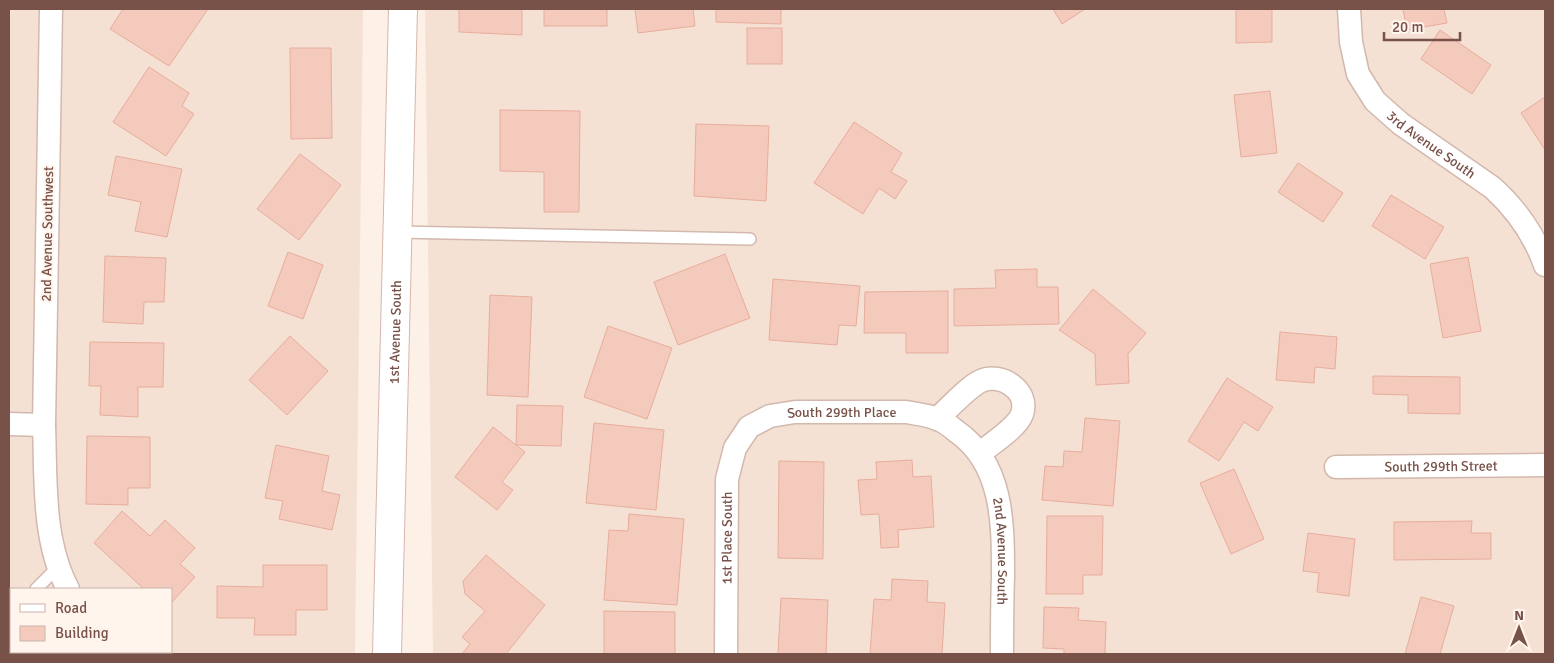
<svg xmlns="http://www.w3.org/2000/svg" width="1554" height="663" font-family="Signika,sans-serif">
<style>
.residential{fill:#f5e1d4;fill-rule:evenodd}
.building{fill:#f4cabc;stroke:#e7ad9c}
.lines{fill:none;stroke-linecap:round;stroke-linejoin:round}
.lane-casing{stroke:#d2b8ad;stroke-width:14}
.street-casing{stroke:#d2b8ad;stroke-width:25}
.secondary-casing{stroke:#d5b7ab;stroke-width:30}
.lane{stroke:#fff;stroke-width:11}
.street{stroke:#fff;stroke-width:22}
.secondary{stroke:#fff;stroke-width:28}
.labels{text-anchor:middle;stroke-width:4;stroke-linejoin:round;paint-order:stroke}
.street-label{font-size:14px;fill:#785249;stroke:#fff5ed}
</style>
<rect width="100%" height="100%" fill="#fdf0e6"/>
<g class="residential">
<path d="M9,9H363L355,654H9ZM11,589H171V652H11Z"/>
<polygon points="425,9 1545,9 1545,654 433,654"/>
</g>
<g class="building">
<polygon points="123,9 208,9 169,66 110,29"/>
<polygon points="459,9 522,9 522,35 459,32"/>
<rect x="544" y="9" width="63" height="17"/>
<polygon points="635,9 693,9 695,26 638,33"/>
<polygon points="716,9 781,9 781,24 716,22"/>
<polygon points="1053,9 1085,9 1062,24"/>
<polygon points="1236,9 1272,9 1272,42 1236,43"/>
<polygon points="1403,9 1444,9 1447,23 1407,30"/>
<rect x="747" y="28" width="35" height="36"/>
<polygon points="1440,30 1491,65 1472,94 1421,59"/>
<polygon points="290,48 331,48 332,138 291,139"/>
<polygon points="149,67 189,93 182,106 194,114 166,156 113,122"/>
<polygon points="1270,91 1277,153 1241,157 1234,95"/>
<polygon points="1545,97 1545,150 1521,113"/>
<polygon points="500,110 580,111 579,212 544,212 544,172 500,171"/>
<polygon points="854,122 902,153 891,172 907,181 895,199 879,188 863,214 814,183"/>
<polygon points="696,124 769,126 766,201 694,196"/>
<polygon points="300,154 341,185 299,240 257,209"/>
<polygon points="116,156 182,169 167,237 135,231 141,202 108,195"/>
<polygon points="1298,163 1343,193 1323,222 1278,192"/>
<polygon points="1391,195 1444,227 1425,259 1372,226"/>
<polygon points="288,252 323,265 303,319 268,306"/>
<polygon points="725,254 750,318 678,345 654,282"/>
<polygon points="105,256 166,258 164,302 144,302 143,324 103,322"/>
<polygon points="1468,257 1481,331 1443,338 1430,264"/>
<polygon points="1037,269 1037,287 1058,287 1059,324 954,326 954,289 996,288 995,270"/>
<polygon points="773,279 860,286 856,326 839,325 837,345 769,340"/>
<polygon points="1093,289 1146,333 1128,354 1129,383 1096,385 1095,354 1059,330"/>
<polygon points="948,291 948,353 906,353 906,333 864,333 865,292"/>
<polygon points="490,295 532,297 528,397 487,395"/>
<polygon points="608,326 672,348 647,419 584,397"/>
<polygon points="1280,332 1337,337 1335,369 1315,367 1314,383 1276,380"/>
<polygon points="290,336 328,371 287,415 249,380"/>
<polygon points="90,342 164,343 163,387 138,387 138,417 100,415 101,386 89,386"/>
<polygon points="1373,376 1460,377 1460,414 1408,413 1408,395 1373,394"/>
<polygon points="1227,378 1273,407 1258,431 1244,422 1219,461 1188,441"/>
<polygon points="517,405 563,406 561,446 516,445"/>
<polygon points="1085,418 1120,421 1113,506 1042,500 1045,466 1063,467 1064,451 1082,452"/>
<polygon points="594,423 664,430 656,510 586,503"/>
<polygon points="493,427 525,452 502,482 513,490 497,510 455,477"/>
<polygon points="87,436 150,437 150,488 128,488 128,505 86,504"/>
<polygon points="276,445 329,456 322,491 340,495 332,530 279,519 283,501 265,498"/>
<polygon points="912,460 913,477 931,476 934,527 898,530 899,547 881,548 879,514 861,515 858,480 877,479 876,462"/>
<polygon points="779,461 824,462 823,559 778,558"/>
<polygon points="1234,469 1264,539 1231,554 1200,483"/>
<polygon points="122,511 150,536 165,520 195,548 180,564 195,577 171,603 171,589 144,589 94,543"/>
<polygon points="629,514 684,519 677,605 604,600 609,530 628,531"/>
<polygon points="1047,516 1103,516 1102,575 1083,575 1083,594 1046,594"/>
<polygon points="1472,521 1471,533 1491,533 1491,559 1394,560 1394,522"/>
<polygon points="1308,533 1355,539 1349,596 1317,592 1319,573 1303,571"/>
<polygon points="486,555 545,605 506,654 462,654 470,644 462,637 485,611 465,594 463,581"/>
<polygon points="263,565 327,565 327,610 296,610 296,635 254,635 255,618 217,618 217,586 263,587"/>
<polygon points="892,579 928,581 927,602 945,603 942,654 870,654 874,599 891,600"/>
<polygon points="1421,597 1454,606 1440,654 1405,654"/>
<polygon points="781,598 828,600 826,654 778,654"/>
<polygon points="1044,607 1079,608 1078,620 1106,622 1105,654 1064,654 1064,649 1043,648"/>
<polygon points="604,611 675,612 675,654 604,654"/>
</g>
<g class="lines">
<g class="lane-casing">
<g id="lane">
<polyline points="397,232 750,239"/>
<polyline points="36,589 58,567"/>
<polyline points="19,654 20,652"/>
</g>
</g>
<g class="street-casing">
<g id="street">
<path d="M51,9L44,425C46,479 42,540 68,589"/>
<path id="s1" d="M1349,9L1351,42L1358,74L1375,101L1401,124L1493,188C1517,210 1534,234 1545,265"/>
<path d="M937,419C948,409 969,386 981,381C1000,372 1030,390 1022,414C1017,428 991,444 980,453"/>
<polyline points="9,424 44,425"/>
<path id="s2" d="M1336,467L1545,465"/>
<polyline points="136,652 142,654"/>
<path id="s3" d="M726,654L727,479L735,448L749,427L770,416L795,412H906C917,414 930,415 940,420C945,422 951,427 956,431C1004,464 1003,525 1003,577C1002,603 1002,629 1002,654"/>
</g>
</g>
<g class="secondary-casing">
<g id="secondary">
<path id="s4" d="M387,654L403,9"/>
</g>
</g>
<use href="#lane" class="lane"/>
<use href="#street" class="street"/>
<use href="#secondary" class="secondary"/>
</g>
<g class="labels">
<g class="street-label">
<text dy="5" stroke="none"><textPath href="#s1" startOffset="169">3rd Avenue South</textPath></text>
<text transform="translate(47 234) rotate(-89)" y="5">2nd Avenue Southwest</text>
<text dy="5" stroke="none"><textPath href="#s4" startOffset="322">1st Avenue South</textPath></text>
<text dy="5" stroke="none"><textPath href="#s3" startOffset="328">South 299th Place</textPath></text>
<text dy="5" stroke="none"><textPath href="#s2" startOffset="105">South 299th Street</textPath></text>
<text dy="5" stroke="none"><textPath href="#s3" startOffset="116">1st Place South</textPath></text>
<text dy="5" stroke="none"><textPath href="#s3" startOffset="581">2nd Avenue South</textPath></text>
</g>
</g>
<rect width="1554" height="663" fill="none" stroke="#785249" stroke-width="20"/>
<rect x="10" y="588" width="162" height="65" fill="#fff5ed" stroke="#c9b4ab"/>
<rect x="20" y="604" width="25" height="8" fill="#ffffff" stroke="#c9b4ab"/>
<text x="55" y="613" font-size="15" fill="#785249">Road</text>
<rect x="20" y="626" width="25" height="15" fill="#f4cabc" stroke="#c9b4ab"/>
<text x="55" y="638" font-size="15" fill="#785249">Building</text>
<g transform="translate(1519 628)" stroke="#fff5ed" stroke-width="4" paint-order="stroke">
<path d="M0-4L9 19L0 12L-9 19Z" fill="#785249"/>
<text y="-8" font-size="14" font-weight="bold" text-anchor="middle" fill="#785249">N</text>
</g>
<path d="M1384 32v8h76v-8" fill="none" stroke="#785249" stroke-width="2.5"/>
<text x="1392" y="32" font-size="15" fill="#785249" stroke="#fff5ed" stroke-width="4" paint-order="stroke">20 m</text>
</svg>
